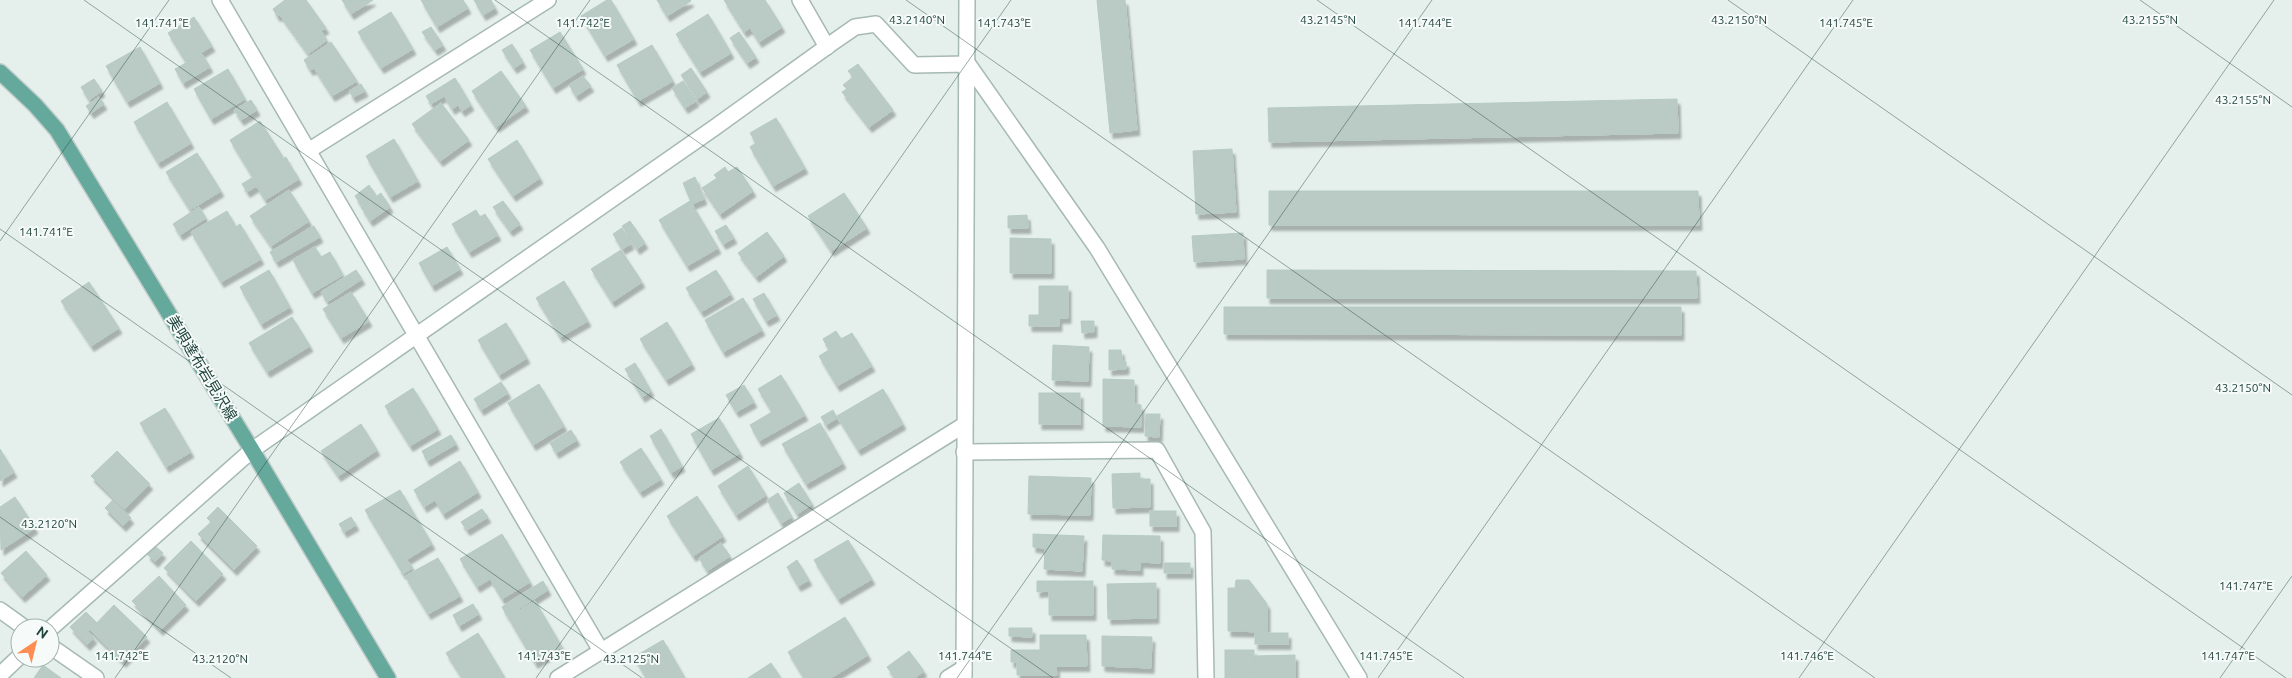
<svg xmlns="http://www.w3.org/2000/svg" width="2292" height="678" font-family="Ubuntu,'Noto Sans JP',sans-serif">
<style>
.building{fill:#bacbc5;stroke:#b6cac4;filter:url(#shadow)}
.lines{fill:none;stroke-linecap:round;stroke-linejoin:round}
.minor-casing{stroke:#a6b9b4;stroke-width:18}
.major-casing{stroke:#c1cbc9;stroke-width:18}
.minor{stroke:#fff;stroke-width:15}
.major{stroke:#65a99d;stroke-width:15}
.ticks{fill:none;stroke:#21443d;stroke-width:1;stroke-opacity:0.45}
.labels{text-anchor:middle;stroke-width:4;stroke-linejoin:round;paint-order:stroke}
.street-label{font-size:15px;fill:#21443d;stroke:#f6fbf9}
.ticks-label{font-size:12px;text-anchor:middle;fill:#21443d;stroke:#f6fbf9;stroke-width:4;stroke-linejoin:round;paint-order:stroke}
</style>
<defs>
<filter id="shadow"><feDropShadow dx="3" dy="5.5" stdDeviation="1" flood-color="#0004"/></filter>
</defs>
<rect width="100%" height="100%" fill="#e5f0ec"/>
<g class="building">
<polygon points="285,0 306,0 326,28 321,31 327,40 308,54 280,15 277,16 273,9"/>
<polygon points="342,0 373,0 351,14"/>
<polygon points="421,0 463,0 468,8 437,27"/>
<polygon points="474,0 491,0 495,8 483,15"/>
<polygon points="607,0 611,0 634,39 605,56 581,16"/>
<polygon points="657,0 690,0 691,1 667,16"/>
<polygon points="724,0 765,0 782,27 759,42 750,28 744,32"/>
<polygon points="1097,0 1125,0 1137,130 1110,133"/>
<polygon points="391,12 413,49 381,68 358,32"/>
<polygon points="708,14 731,53 700,72 676,34"/>
<polygon points="194,17 212,46 186,62 168,33"/>
<polygon points="431,27 443,45 435,50 422,32"/>
<polygon points="560,32 583,69 553,88 530,50"/>
<polygon points="739,32 756,57 747,63 730,38"/>
<polygon points="331,42 357,81 332,96 314,68 310,70 304,60"/>
<polygon points="512,44 523,62 514,68 502,50"/>
<polygon points="652,45 673,81 638,101 617,65"/>
<polygon points="140,47 160,83 127,102 106,66"/>
<polygon points="202,54 210,67 183,83 175,69"/>
<polygon points="858,64 893,110 869,127 842,92 847,89 843,85 853,77 848,71"/>
<polygon points="691,68 707,92 697,99 681,75"/>
<polygon points="228,69 245,99 211,119 194,89"/>
<polygon points="501,71 526,106 496,127 472,91"/>
<polygon points="583,76 591,86 576,96 569,85"/>
<polygon points="455,78 471,105 462,111 458,105 452,109 444,96 431,104 426,96"/>
<polygon points="94,79 102,91 89,100 81,87"/>
<polygon points="683,81 696,101 685,108 672,88"/>
<polygon points="361,84 365,91 353,97 349,91"/>
<polygon points="99,97 104,104 91,113 86,106"/>
<polygon points="1677,99 1678,133 1269,142 1268,108"/>
<polygon points="251,100 257,110 241,120 234,110"/>
<polygon points="167,102 191,143 158,163 134,122"/>
<polygon points="441,103 469,140 440,161 412,124"/>
<polygon points="776,118 805,168 773,186 750,147 756,143 750,133"/>
<polygon points="260,121 283,157 252,176 230,140"/>
<polygon points="394,139 418,181 390,197 366,156"/>
<polygon points="517,140 540,178 513,196 488,159"/>
<polygon points="1232,149 1236,212 1196,214 1193,151"/>
<polygon points="197,153 221,191 190,210 166,172"/>
<polygon points="286,157 290,165 247,192 242,184"/>
<polygon points="291,166 299,179 265,200 257,187"/>
<polygon points="725,167 728,172 737,167 753,191 720,214 702,188 717,178 714,175"/>
<polygon points="695,177 704,199 692,204 683,183"/>
<polygon points="369,185 376,195 361,205 355,196"/>
<polygon points="289,190 309,221 271,246 250,216"/>
<polygon points="1269,191 1698,191 1699,225 1269,225"/>
<polygon points="381,193 390,207 370,221 361,207"/>
<polygon points="844,193 867,228 831,251 808,216"/>
<polygon points="503,201 520,224 510,231 493,207"/>
<polygon points="690,201 718,248 687,266 659,220"/>
<polygon points="199,207 206,218 180,235 173,224"/>
<polygon points="476,210 480,217 485,214 498,235 469,252 452,224"/>
<polygon points="227,211 236,227 240,224 261,259 221,282 191,232"/>
<polygon points="1027,215 1028,228 1008,228 1008,216"/>
<polygon points="630,221 645,243 637,249 622,226"/>
<polygon points="726,225 734,238 723,244 715,231"/>
<polygon points="314,226 320,237 276,262 270,252"/>
<polygon points="622,228 631,244 622,249 613,234"/>
<polygon points="767,232 784,256 756,277 738,253"/>
<polygon points="1243,233 1244,259 1194,262 1192,236"/>
<polygon points="1010,238 1051,239 1051,273 1010,273"/>
<polygon points="315,247 321,257 330,252 343,275 312,293 293,260"/>
<polygon points="447,247 460,269 432,286 419,263"/>
<polygon points="621,250 642,282 612,302 591,269"/>
<polygon points="269,270 290,307 261,324 240,287"/>
<polygon points="356,270 362,279 327,302 321,292"/>
<polygon points="716,270 731,294 701,312 686,288"/>
<polygon points="1267,270 1696,271 1697,298 1267,298"/>
<polygon points="564,281 588,321 560,337 536,298"/>
<polygon points="89,282 119,328 91,346 61,301"/>
<polygon points="1039,286 1068,286 1068,318 1059,318 1059,326 1029,326 1029,315 1039,315"/>
<polygon points="351,292 369,321 341,338 323,309"/>
<polygon points="764,293 777,315 766,321 753,299"/>
<polygon points="743,298 762,330 723,352 705,320"/>
<polygon points="1224,307 1681,307 1681,335 1224,334"/>
<polygon points="292,317 310,346 267,372 249,343"/>
<polygon points="1081,321 1094,321 1094,332 1082,333"/>
<polygon points="667,322 692,364 666,380 640,339"/>
<polygon points="506,323 527,358 499,375 478,340"/>
<polygon points="836,331 841,339 852,333 872,366 837,386 819,356 829,350 823,339"/>
<polygon points="1053,345 1089,347 1088,381 1052,380"/>
<polygon points="1109,350 1121,350 1122,361 1126,362 1126,369 1109,370"/>
<polygon points="635,363 651,391 642,397 625,369"/>
<polygon points="781,375 805,415 759,441 750,425 772,412 758,389"/>
<polygon points="1103,379 1134,380 1134,404 1141,405 1141,427 1103,426"/>
<polygon points="501,382 508,393 481,410 474,399"/>
<polygon points="539,384 564,426 533,445 508,403"/>
<polygon points="744,385 754,402 736,412 726,395"/>
<polygon points="413,388 438,429 410,446 385,406"/>
<polygon points="883,389 903,424 858,450 837,416"/>
<rect x="1039" y="393" width="41" height="31"/>
<polygon points="165,408 191,452 166,467 140,423"/>
<polygon points="833,410 837,418 826,425 821,417"/>
<polygon points="1146,414 1160,414 1159,437 1145,436"/>
<polygon points="719,418 740,453 711,470 691,434"/>
<polygon points="820,423 843,463 806,484 782,444"/>
<polygon points="361,424 377,450 338,476 321,451"/>
<polygon points="661,429 682,466 671,473 650,436"/>
<polygon points="571,430 577,440 556,453 550,443"/>
<polygon points="451,435 456,444 427,461 422,451"/>
<polygon points="641,448 661,479 640,492 620,462"/>
<polygon points="0,449 14,472 0,481"/>
<polygon points="117,451 150,484 125,509 91,476"/>
<polygon points="460,461 478,492 443,514 435,500 424,507 414,490"/>
<polygon points="748,466 766,495 736,515 718,486"/>
<polygon points="1140,473 1140,479 1150,479 1150,507 1113,508 1112,474"/>
<polygon points="1029,476 1091,478 1090,515 1028,514"/>
<polygon points="799,483 812,504 797,514 784,493"/>
<polygon points="400,490 432,544 398,565 365,510"/>
<polygon points="778,493 792,517 781,523 767,500"/>
<polygon points="697,496 723,536 693,556 667,516"/>
<polygon points="15,497 35,528 1,550 0,507"/>
<polygon points="113,500 131,518 123,526 105,508"/>
<polygon points="218,507 257,546 234,570 198,534 211,522 207,518"/>
<polygon points="482,509 488,517 467,530 461,522"/>
<rect x="1150" y="511" width="26" height="15"/>
<polygon points="351,517 356,525 344,532 339,524"/>
<polygon points="502,534 530,582 502,599 490,579 477,587 460,559"/>
<polygon points="1033,534 1084,536 1082,571 1044,569 1045,548 1033,547"/>
<polygon points="1103,535 1160,536 1160,563 1140,562 1140,570 1112,569 1112,561 1102,560"/>
<polygon points="848,540 872,579 838,599 814,560"/>
<polygon points="191,541 223,574 196,601 164,568"/>
<polygon points="721,543 730,556 707,571 699,558"/>
<polygon points="155,546 163,553 155,562 147,554"/>
<polygon points="26,551 47,575 22,597 1,573"/>
<polygon points="438,558 460,596 428,614 405,576"/>
<polygon points="797,560 809,580 798,586 787,567"/>
<polygon points="408,561 413,568 403,574 398,566"/>
<rect x="1164" y="563" width="26" height="10"/>
<polygon points="159,576 186,605 160,630 132,601"/>
<polygon points="1236,580 1249,580 1267,604 1267,632 1228,631 1228,588 1235,588"/>
<polygon points="543,581 548,590 507,616 502,607"/>
<polygon points="1037,581 1093,581 1093,615 1049,615 1049,591 1037,592"/>
<polygon points="1156,583 1156,618 1108,619 1107,584"/>
<polygon points="535,601 562,647 535,663 508,617"/>
<polygon points="473,604 479,614 459,626 453,615"/>
<polygon points="114,605 147,637 123,662 90,630"/>
<polygon points="86,612 97,623 88,631 94,638 87,645 70,627"/>
<polygon points="845,617 868,655 831,678 804,678 788,652"/>
<polygon points="1009,628 1032,628 1032,637 1009,636"/>
<polygon points="478,633 505,678 462,678 446,653"/>
<rect x="1255" y="633" width="33" height="11"/>
<polygon points="1040,635 1086,635 1087,666 1056,666 1057,675 1017,675 1017,662 1011,662 1011,650 1040,650"/>
<polygon points="1102,636 1152,637 1151,668 1102,666"/>
<polygon points="663,640 685,678 646,678 634,657"/>
<rect x="1225" y="650" width="29" height="28"/>
<polygon points="909,651 924,671 915,678 895,678 887,667"/>
<polygon points="1295,655 1295,678 1256,678 1255,656"/>
<polygon points="771,663 781,678 748,678"/>
<polygon points="43,665 61,678 34,678"/>
</g>
<g class="lines">
<g class="minor-casing">
<g id="minor">
<polyline points="220,0 601,651"/>
<polyline points="800,0 827,47"/>
<polyline points="308,151 548,0"/>
<polyline points="964,452 1157,450 1203,532 1206,678"/>
<polyline points="0,610 25,628"/>
<polyline points="50,629 252,450 714,128 832,43 855,27 876,24 914,65 968,64 1097,248 1359,678"/>
<polyline points="50,646 96,678"/>
<polyline points="0,675 20,656"/>
<polyline points="558,678 964,425"/>
<polyline points="948,678 964,668"/>
<polyline points="964,678 967,0"/>
</g>
</g>
<g class="major-casing">
<polyline id="major" points="0,72 35,105 57,130 252,450 388,678"/>
</g>
<use href="#minor" class="minor"/>
<use href="#major" class="major"/>
</g>
<path class="ticks" d="M84,0L1053,678M495,0L1464,678M906,0L1875,678M1317,0L2286,678M1728,0L2292,395M2140,0L2292,107M0,229L642,678M0,241L169,0M0,517L231,678M115,678L590,0M536,678L1011,0M957,678L1432,0M1378,678L1853,0M1799,678L2274,0M2220,678L2292,576"/>
<g class="labels">
<g class="street-label">
<text transform="translate(202 368) rotate(59)" y="5">美唄達布岩見沢線</text>
</g>
</g>
<g class="ticks-label">
<text x="917" y="24">43.2140°N</text>
<text x="1739" y="24">43.2150°N</text>
<text x="2150" y="24">43.2155°N</text>
<text x="1328" y="24">43.2145°N</text>
<text x="162" y="27">141.741°E</text>
<text x="583" y="27">141.742°E</text>
<text x="1004" y="27">141.743°E</text>
<text x="1425" y="27">141.744°E</text>
<text x="1846" y="27">141.745°E</text>
<text x="2243" y="104">43.2155°N</text>
<text x="46" y="236">141.741°E</text>
<text x="2243" y="392">43.2150°N</text>
<text x="49" y="528">43.2120°N</text>
<text x="2246" y="590">141.747°E</text>
<text x="122" y="660">141.742°E</text>
<text x="544" y="660">141.743°E</text>
<text x="965" y="660">141.744°E</text>
<text x="1386" y="660">141.745°E</text>
<text x="1807" y="660">141.746°E</text>
<text x="2228" y="660">141.747°E</text>
<text x="220" y="663">43.2120°N</text>
<text x="631" y="663">43.2125°N</text>
</g>
<g transform="translate(35 643) rotate(35)"><circle r="24" fill="#f6fbf9" stroke="#a1b2ae"/>
<path d="M0-4L9 19L0 12L-9 19Z" fill="#ff8c53"/>
<text y="-8" font-size="14" font-weight="bold" text-anchor="middle" fill="#21443d">N</text>
</g>
</svg>
